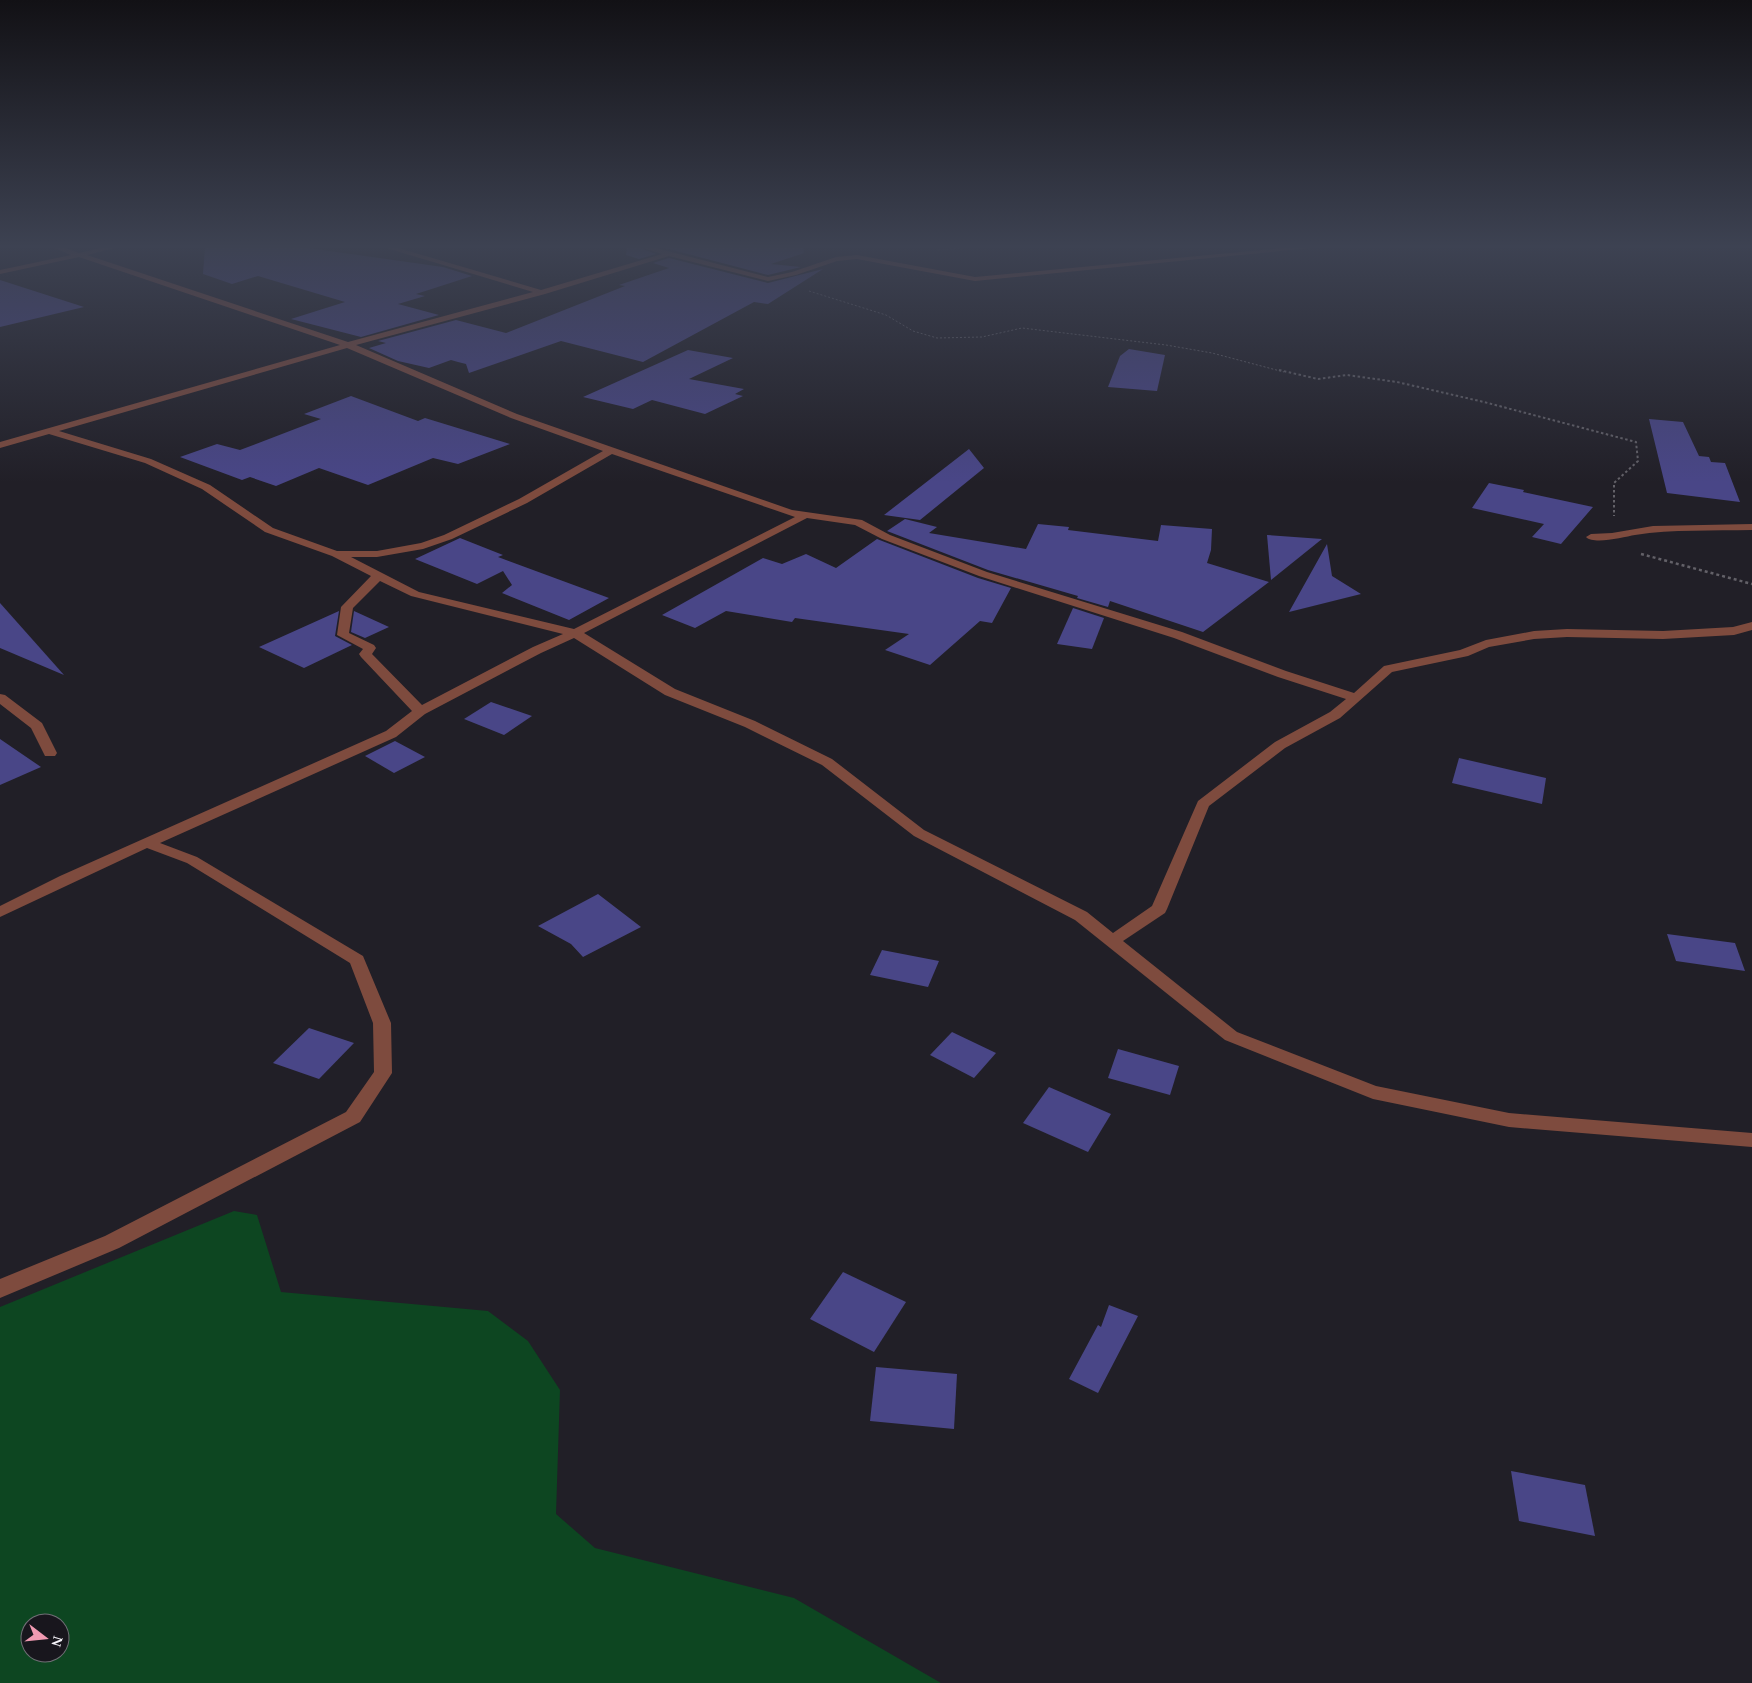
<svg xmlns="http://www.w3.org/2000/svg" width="1752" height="1683" font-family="Georgia,serif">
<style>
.green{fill:#0d4621;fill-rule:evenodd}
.building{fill:#494687}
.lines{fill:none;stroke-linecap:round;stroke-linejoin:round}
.path-far2{stroke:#636168;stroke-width:1;stroke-dasharray:2 2;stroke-linecap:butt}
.path-far1{stroke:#636168;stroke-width:2;stroke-dasharray:2.5 2.5;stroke-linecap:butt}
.path{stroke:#636168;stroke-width:2.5;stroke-dasharray:3 3;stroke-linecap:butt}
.minor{fill:#7e4b3e;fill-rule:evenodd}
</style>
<rect width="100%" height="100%" fill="#211f27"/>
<path class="green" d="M234,1211L257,1215L281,1292L488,1311L528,1341L560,1390L556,1514L595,1548L794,1598L941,1683H0V1307ZM30,1623H60V1653H30Z"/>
<g class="building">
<polygon points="205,247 301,247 443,267 472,276 416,294 425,296 398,304 439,315 361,337 291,319 345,302 258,276 232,284 203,274"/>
<polygon points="627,247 638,247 656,254 639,259 626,255"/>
<polygon points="661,247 803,247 804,253 771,264 801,267 768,275"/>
<polygon points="669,258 768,283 823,269 768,304 754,302 643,362 561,341 469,373 466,364 458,362 451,360 429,368 398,361 369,348 386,343 378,341 456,320 506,333 625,286 619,285 669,268 653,263"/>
<polygon points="0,280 84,307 0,327"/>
<polygon points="1129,349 1165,355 1157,391 1108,387 1120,356"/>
<polygon points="688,350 733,358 689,379 744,389 735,394 743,396 705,414 652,400 633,409 583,397"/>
<polygon points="351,396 418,421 425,418 510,444 458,464 433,458 368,485 319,468 276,486 250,477 242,480 180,457 217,444 240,450 321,419 304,414"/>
<polygon points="1649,419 1683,422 1699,456 1709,457 1711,462 1725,463 1740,502 1667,493"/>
<polygon points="969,449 984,468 920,520 884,515"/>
<polygon points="1489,483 1524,490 1523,492 1593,507 1561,544 1532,537 1544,524 1472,508"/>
<polygon points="905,519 937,527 929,533 1026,549 1038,524 1069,527 1068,530 1158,541 1161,525 1212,529 1211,550 1207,563 1269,582 1203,632 1110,601 1108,607 1077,598 1078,596 988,570 887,531"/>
<polygon points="1267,535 1322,539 1271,580"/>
<polygon points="460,538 503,555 498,557 609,598 569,620 502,593 512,585 503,571 477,584 415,559"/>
<polygon points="877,539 978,578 1011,588 992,623 980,621 930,665 885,650 909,634 795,618 792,622 726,611 695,628 662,615 763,558 782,564 806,554 836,568"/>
<polygon points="1327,544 1332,576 1361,594 1289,612"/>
<polygon points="0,603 64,675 0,648"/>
<polygon points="1073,608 1104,618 1092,649 1057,644"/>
<polygon points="339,611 335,636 352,645 304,668 259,647"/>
<polygon points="354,611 389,627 365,638 351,632"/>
<polygon points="491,702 532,716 504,735 464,719"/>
<polygon points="0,739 41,767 0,785"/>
<polygon points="395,741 425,757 394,773 365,756"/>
<polygon points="1459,758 1546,778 1542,804 1452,783"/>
<polygon points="598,894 641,927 583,957 571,944 538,926"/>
<polygon points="1667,934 1735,943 1745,971 1676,961"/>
<polygon points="882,950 939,961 928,987 870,975"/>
<polygon points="309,1028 354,1043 319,1079 273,1063"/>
<polygon points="952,1032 996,1053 974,1078 930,1055"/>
<polygon points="1118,1049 1179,1066 1170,1095 1108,1078"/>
<polygon points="1049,1087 1111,1114 1088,1152 1023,1123"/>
<polygon points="843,1272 906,1302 874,1352 810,1319"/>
<polygon points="1109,1305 1138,1316 1098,1393 1069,1379 1098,1325 1101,1327"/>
<polygon points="876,1367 957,1374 954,1429 870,1421"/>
<polygon points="1511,1471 1585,1485 1595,1536 1519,1521"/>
</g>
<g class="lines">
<g class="path-far2">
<polyline points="938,250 974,247"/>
<polyline points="809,291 886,315 913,331 937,338 982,337 1022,328 1166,345 1212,353 1284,372"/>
</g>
<polyline class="path-far1" points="1279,370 1318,379 1347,375 1397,382 1484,402 1636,442 1638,461 1614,483 1614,516"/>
<polyline class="path" points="1641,554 1752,584"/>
<g class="minor">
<path d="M52,247H63L79,253L105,247H119L87,255L348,342L533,292L383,247H395L541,290L662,254L640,247H652L768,277L792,272L836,257L857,255L975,277L1293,247H1322L975,281L857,259L837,261L796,275L768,281L669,256L545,294L356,345L517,414L792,510L862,520L890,535L987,572L1182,632L1286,671L1354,693L1384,666L1460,650L1486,640L1534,631L1567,629L1663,631L1733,627L1752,622V630L1734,635L1663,639L1567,637L1534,639L1489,647L1468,656L1392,672L1340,718L1285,748L1209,806L1167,909L1165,913L1123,941L1237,1032L1376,1086L1509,1113L1752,1133V1147L1509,1127L1373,1099L1225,1040L1075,920L914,836L822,765L745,727L665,695L574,638L541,653L425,714L396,737L160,843L197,857L363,956L391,1023L392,1073L360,1122L119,1248L0,1298V1279L105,1236L346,1112L374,1072L373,1023L350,963L187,863L147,848L0,917V906L60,876L386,731L412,711L361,657L359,654L363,649L337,635L341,607L371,576L332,556L265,532L202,489L145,463L49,434L0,448V442L340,345L79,257L0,274V270L71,255ZM347,348L511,418L603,451L519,499L444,535L421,543L377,551H337L273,528L210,485L151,459L59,431ZM612,454L795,517L574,629L419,592L351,557H377L423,549L452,539L527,503ZM807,518L855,525L882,539L979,576L1174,638L1278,677L1346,699L1330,712L1275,742L1198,801L1152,906L1113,933L1087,912L924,830L832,759L755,721L675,689L584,633ZM380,581L411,596L563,634L533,647L422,705L372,654L376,648L374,645L349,633L353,608Z"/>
<path d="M1752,524V530C1713,531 1673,529 1635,535C1624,537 1594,545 1586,537L1591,534L1612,533L1653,526Z"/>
<polygon points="0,694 5,695 42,723 57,753 55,756 45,756 31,728 0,704"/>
</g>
</g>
<linearGradient id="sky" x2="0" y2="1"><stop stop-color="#121115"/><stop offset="0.51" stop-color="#3d4252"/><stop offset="1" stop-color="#3d4252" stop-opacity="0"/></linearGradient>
<rect width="1752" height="483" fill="url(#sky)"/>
<g transform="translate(45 1638) rotate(106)"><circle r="24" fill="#18161d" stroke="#706e75"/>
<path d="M0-4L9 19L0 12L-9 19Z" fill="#f19ab2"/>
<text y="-8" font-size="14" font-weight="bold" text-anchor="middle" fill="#f5f3f9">N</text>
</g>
</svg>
